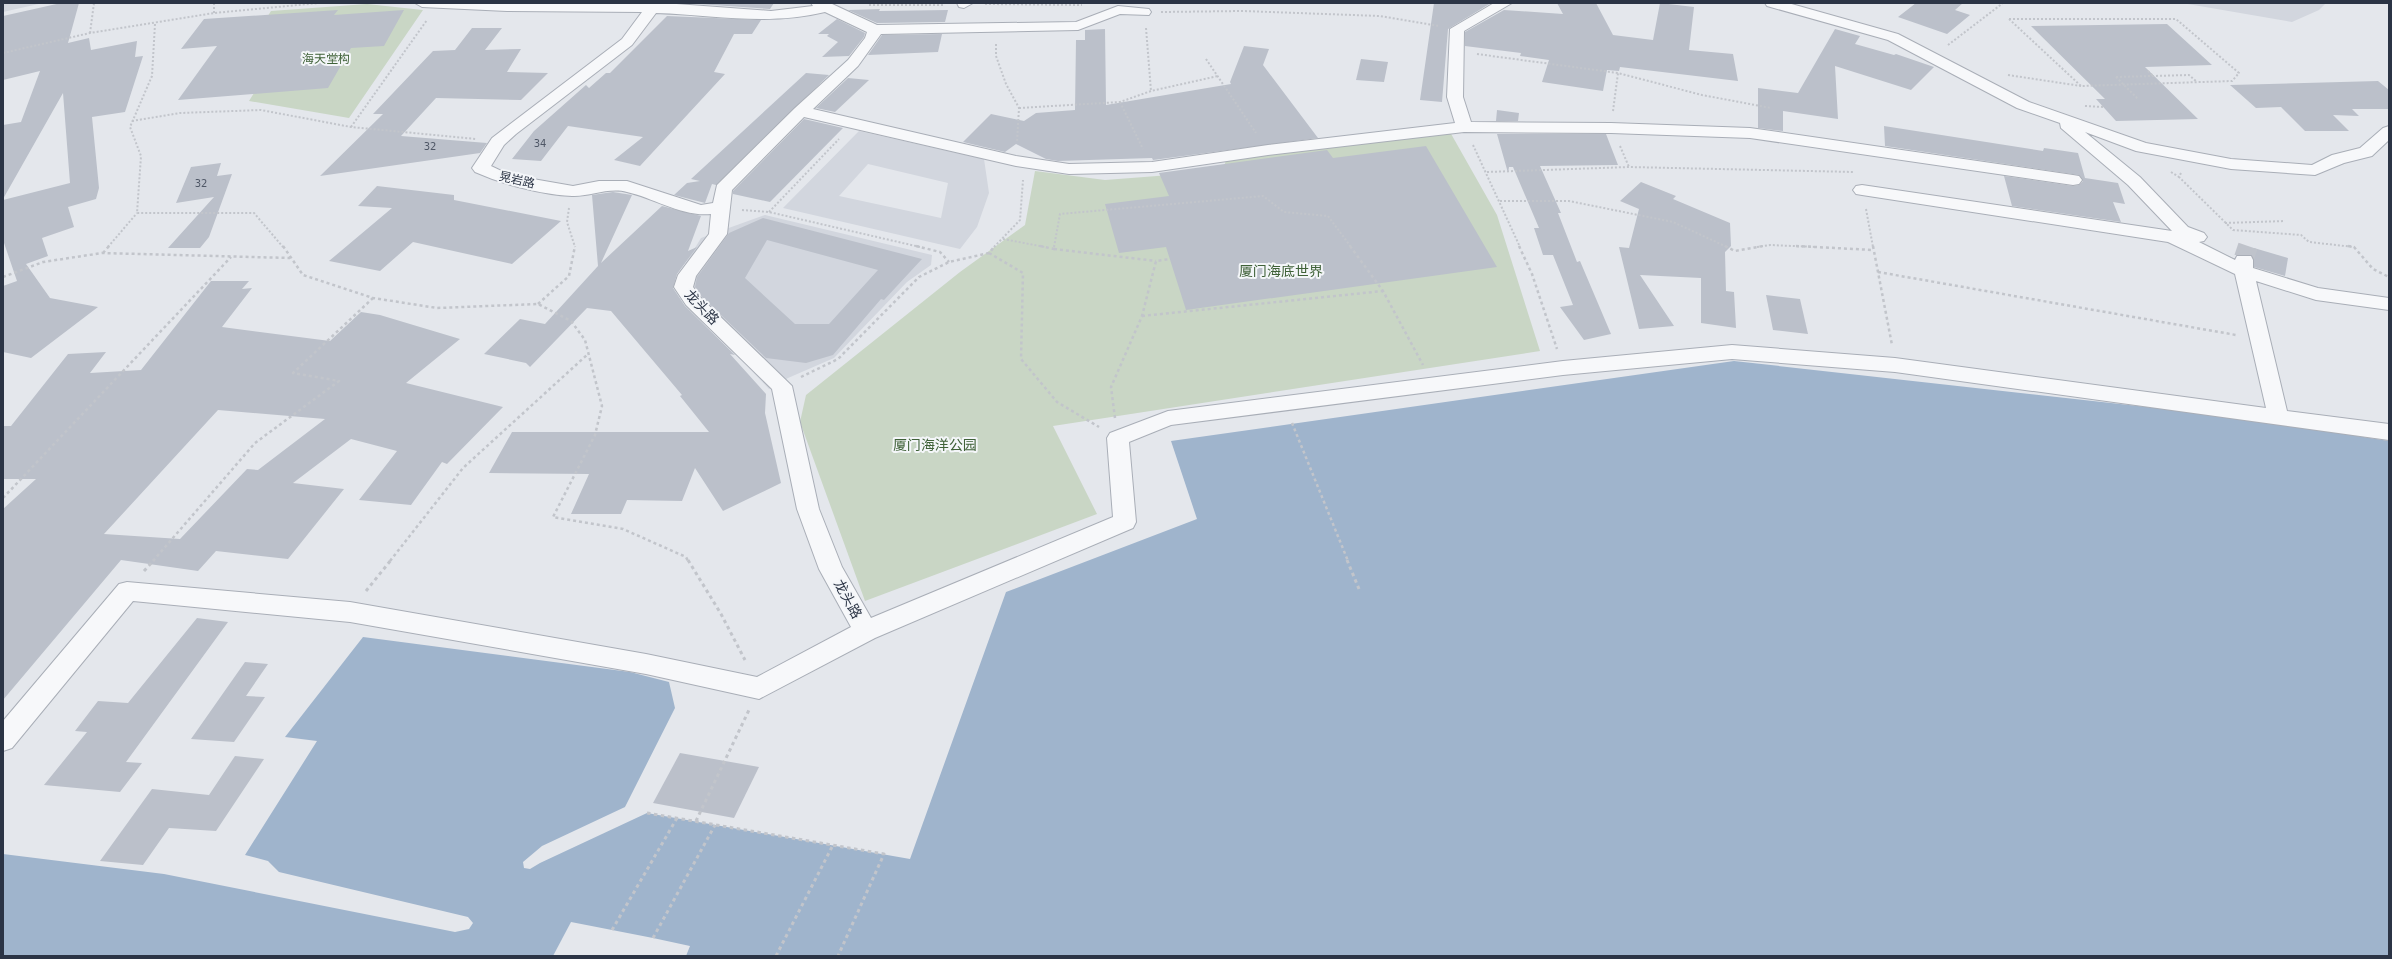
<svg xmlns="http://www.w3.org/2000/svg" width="2392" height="959" font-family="'DejaVu Sans','Noto Sans SC',sans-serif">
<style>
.built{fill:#d2d6de;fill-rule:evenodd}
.green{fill:#c9d6c5}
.water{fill:#9fb4cc}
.pier{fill:#e4e7ec}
.building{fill:#bbc0ca;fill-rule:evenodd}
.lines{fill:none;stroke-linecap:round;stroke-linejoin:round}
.minor-tunnel{stroke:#bfc3cb;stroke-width:20;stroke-dasharray:20 10;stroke-linecap:butt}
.minor-casing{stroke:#a9aeb7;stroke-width:2}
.path-far2{stroke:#c2c5cb;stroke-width:2;stroke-dasharray:2 2;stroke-linecap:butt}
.path-far1{stroke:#c2c5cb;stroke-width:2.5;stroke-dasharray:3 3;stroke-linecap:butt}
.path{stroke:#c2c5cb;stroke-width:3;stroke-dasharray:3.5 3.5;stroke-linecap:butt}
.minor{fill:#f7f8fa;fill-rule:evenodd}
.labels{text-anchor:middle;stroke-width:4;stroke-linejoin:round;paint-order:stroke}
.far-number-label{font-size:10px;fill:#4f5766}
.far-park-label{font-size:12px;fill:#3f6138;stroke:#f4f6f9}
.far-street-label{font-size:12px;fill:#2b3445;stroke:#f4f6f9}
.park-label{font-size:14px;fill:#3f6138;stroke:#f4f6f9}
.street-label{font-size:14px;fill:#2b3445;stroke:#f4f6f9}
</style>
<rect width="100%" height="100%" fill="#e4e7ec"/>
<g class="built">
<polygon points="3,3 43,3 3,12"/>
<polygon points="2182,3 2326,3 2319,10 2292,22"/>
<path d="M859,131L984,159L989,193L977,227L960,249L783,208ZM868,164L948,183L941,218L839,196Z"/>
<polygon points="765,215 932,255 931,265 907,282 834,358 788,378 769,389 672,286 701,238"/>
</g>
<g class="green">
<polygon points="367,4 423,10 349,118 249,101 274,61 239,62 271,11"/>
<polygon points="1450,132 1497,215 1540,351 1053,426 1097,514 865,601 800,422 806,395 960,272 1025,225 1035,171 1105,180 1222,171 1227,158"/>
</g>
<polygon class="water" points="1734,361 2237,417 2389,441 2389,956 3,956 3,854 164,874 455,932 469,929 473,923 468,917 279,872 268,861 245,855 317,741 285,737 363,637 630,672 669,682 675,708 625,807 542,846 523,862 524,868 530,869 540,863 647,813 910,859 1006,592 1197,519 1171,441"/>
<polygon class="pier" points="571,922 653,938 690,946 686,956 553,956"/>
<g class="building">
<polygon points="61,3 79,3 68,43 89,38 91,50 137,41 135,57 143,56 125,112 92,117 99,188 96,199 68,207 74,227 42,238 48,256 26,264 50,298 98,307 31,358 3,352 3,286 17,281 3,240 3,200 70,183 63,93 3,199 3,125 21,122 40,71 3,80 3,16"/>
<polygon points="683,3 774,3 770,9"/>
<polygon points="1434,3 1491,3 1448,29 1442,102 1420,100"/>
<polygon points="1557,3 1596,3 1613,35 1653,40 1660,3 1694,7 1689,50 1733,54 1738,81 1620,67 1619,71 1607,70 1603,91 1542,82 1549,60 1520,56 1521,53 1465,46 1465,32 1504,10 1563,14"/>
<polygon points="1916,3 1963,3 1955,10 1970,15 1947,34 1898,17"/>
<polygon points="880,9 879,11 948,10 945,22 877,23 848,10"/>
<polygon points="338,10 334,15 404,10 384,46 351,48 328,88 178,100 217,46 181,49 204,19"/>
<polygon points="667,16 761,20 752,34 734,34 714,72 725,74 640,166 614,160 643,137 568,126 541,161 512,159 534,131 586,85 589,88 606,73 610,73"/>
<polygon points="837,19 865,33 864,37 849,56 822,57 838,42 827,36 829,34 818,34"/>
<polygon points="2167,24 2212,65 2145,67 2198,119 2116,121 2096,99 2105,99 2031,26"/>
<polygon points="472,28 502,28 485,50 521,49 507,72 548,73 521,100 436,98 401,136 487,143 480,153 320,176 383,114 373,114 433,51 455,50"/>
<polygon points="1105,29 1106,105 1231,84 1230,82 1244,46 1269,49 1263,65 1318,138 1153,160 1152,158 1058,161 1046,159 1016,144 1005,152 963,142 991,114 1024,121 1036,113 1075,110 1076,40 1085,40 1085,30"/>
<polygon points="1835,29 1860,36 1855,44 1894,55 1896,54 1934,67 1911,90 1835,66 1838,119 1783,111 1783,131 1758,128 1758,88 1798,93"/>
<polygon points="942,34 938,52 868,55 882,35"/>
<polygon points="1361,59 1388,62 1384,82 1356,80"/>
<polygon points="806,73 829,75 716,185 712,184 705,203 674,195 687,183 700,181 691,179"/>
<polygon points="848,78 869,80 835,112 816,108"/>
<polygon points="2378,81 2389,90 2389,109 2352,109 2359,116 2333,115 2349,131 2305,131 2281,107 2256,108 2230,85"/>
<polygon points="1497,110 1519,113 1518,121 1496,121"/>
<polygon points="804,119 843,128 770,202 733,194 733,191"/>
<polygon points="1884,126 2043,151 2044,148 2078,153 2085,178 2118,183 2125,204 2113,202 2121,222 2012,206 2004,176 2073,186 2079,185 2083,181 2079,175 1885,146"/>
<polygon points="1497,134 1606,134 1618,165 1540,166 1561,213 1558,213 1577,262 1580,261 1611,334 1584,340 1560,307 1573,305 1553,255 1543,255 1534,228 1539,228 1513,167 1509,167 1508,173"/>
<polygon points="1426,146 1497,267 1186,310 1166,247 1119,253 1105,204 1169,196 1159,173 1327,150 1333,158"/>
<polygon points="221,163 217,176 232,174 209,237 200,248 168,248 214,197 176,203 191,167"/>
<polygon points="1641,182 1676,196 1673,199 1730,223 1731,246 1725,252 1726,291 1734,292 1736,328 1701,323 1701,278 1640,275 1674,326 1639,329 1619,247 1629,248 1639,209 1620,201"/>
<polygon points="377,186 454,195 454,200 561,221 512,264 413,242 380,271 329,261 392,208 358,206"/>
<polygon points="613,192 632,195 601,263 662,206 701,216 688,251 697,247 677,274 673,288 685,306 735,355 730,354 766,394 765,413 781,483 723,511 695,468 682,501 627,500 621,514 571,514 589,474 489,473 512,432 709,432 680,396 682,395 611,311 587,308 530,367 526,363 484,354 520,319 545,324 598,266 592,195"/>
<path d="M763,218L922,259L884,300L881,299L833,355L806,363L766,358L701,296L695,287L697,277L729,233ZM767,240L878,270L829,324H795L745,278Z"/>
<polygon points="2254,248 2288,258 2285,276 2254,267"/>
<path d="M211,281H249L242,289L252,288L222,327L330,341L361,312L380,315L460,339L406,383L503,407L447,464L442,462L411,505L359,500L397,451L351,439L293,483L344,489L288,559L216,551L198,571L121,560L3,700V509L36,479H3V426H11L68,354L106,352L90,373L141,370ZM218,410L325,419L258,470L247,469L180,539L104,534Z"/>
<polygon points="1766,295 1800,299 1808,334 1773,330"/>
<polygon points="197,618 228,622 126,762 142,763 120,792 44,785 87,732 75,731 98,701 128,703"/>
<polygon points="245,662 268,664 246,696 265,697 234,742 191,739"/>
<polygon points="680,753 759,767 734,818 653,803"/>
<polygon points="235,756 264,759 216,831 169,828 143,865 100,861 152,789 209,795"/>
</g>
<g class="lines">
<polyline class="minor-tunnel" points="2244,258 2248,246"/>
<g class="minor-casing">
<g id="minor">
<path d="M415,3H663L771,11L813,6L811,3H830L877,25L1076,22L1118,6L1149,9L1151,12L1149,15L1120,14L1078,30L881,34L858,66L813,109L1016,156L1069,164L1152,162L1268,145L1455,123L1447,97L1450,29L1494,3H1512L1464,31L1463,97L1471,122L1611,123L1750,128L2073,175L2079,176L2082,180L2079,184L2073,185L1750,138L1611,133L1464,132L1268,155L1152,172L1069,174L1016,166L804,117L732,190L727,234L696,276L693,287L700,297L792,386L819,509L842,567L871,618L1113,517L1107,438L1110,433L1168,411L1563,361L1732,345L1895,358L2266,408L2235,274L2168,242L1862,195L1856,194L1853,190L1856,186L1862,185L2172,231L2128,185L2061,128L2060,123L2017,108L1888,40L1767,6L1765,3H1788L1898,34L2029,102L2146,143L2231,159L2312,165L2332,155L2360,148L2383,128L2389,126V140L2372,156L2344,163L2315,175L2231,169L2136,151L2085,132L2140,177L2188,227L2204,233L2207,237L2204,241L2199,242L2235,260L2237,256H2251L2253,260V268L2318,288L2389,298V310L2316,300L2256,281L2287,411L2389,424V440L1895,372L1732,359L1563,375L1171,425L1129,442L1136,522L1133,528L875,638L759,699L646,674L350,622L133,601L12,748L3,751V721L119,584L127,582L350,602L646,654L757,677L851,627L819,569L797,509L772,389L686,305L674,287L678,275L709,234L711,214C682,217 654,198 627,192C608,187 590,197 572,196C542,195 502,184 475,172L472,168L492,138L622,39L642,12L507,11L422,7ZM825,12L867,32L865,38L848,60L795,108L717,185L713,203L701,205L627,181H599L573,186L510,175L491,166L504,145L516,134L632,45L656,13C715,15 767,26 825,12Z"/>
<polygon points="957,3 973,3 964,8 959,7"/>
</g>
</g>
<g class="path-far2">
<polyline points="214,3 214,13"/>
<polyline points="985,4 1082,5"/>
<polyline points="869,5 944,5"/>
<polyline points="1161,12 1243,11 1380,16 1439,26"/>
<polygon points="2009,19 2176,19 2239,73 2232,81 2081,86"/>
<polyline points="155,24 152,76 130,127 141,156 137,213 254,213 283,247"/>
<polyline points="1146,28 1151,91"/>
<polyline points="90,33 94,3"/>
<polyline points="996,44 996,56 1006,84 1019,108 1017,142"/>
<polyline points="1948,45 2003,3"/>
<polyline points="3,53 90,33 214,13 319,3"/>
<polyline points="1477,54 1618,73 1702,95 1771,108"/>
<polyline points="1206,59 1256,133"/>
<polyline points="2148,71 2153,76"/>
<polyline points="2008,75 2081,86"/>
<polyline points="2116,77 2189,75 2197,82"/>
<polyline points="2116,77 2138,99"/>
<polyline points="1120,102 1143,149"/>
<polyline points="2085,106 2104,107"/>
<polyline points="1019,108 1120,102 1151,91 1218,76"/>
<polyline points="1613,111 1618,73"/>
<polyline points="132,121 180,113 261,110 351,127 476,139"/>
<polyline points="351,127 427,20"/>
<polyline points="1473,145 1520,247"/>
<polyline points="1620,146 1629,167"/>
<polyline points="1487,172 1629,167 1854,172"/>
<polyline points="2171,172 2179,177"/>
<polyline points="2181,173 2179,177 2233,230 2301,235 2309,242 2354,247"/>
<polyline points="1500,201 1569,201 1673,222 1727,247"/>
<polyline points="569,208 567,222 575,247"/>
<polyline points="1866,209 1873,247"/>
<polyline points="742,210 769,212 920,247"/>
<polyline points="769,212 839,139"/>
<polyline points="2225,223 2285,221"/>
<polyline points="1003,239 1045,247"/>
<polyline points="108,247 137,213"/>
<polyline points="994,247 1020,220 1023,180"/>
<polyline points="1054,247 1060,214 1263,196 1284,212 1328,216 1351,247"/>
<polyline points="1757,247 1770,245 1817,247"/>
</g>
<g class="path-far1">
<polyline points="283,246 303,275 373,298 437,308 538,304 571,321 585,340 602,406 595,435 553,517 623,529 686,557 688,561"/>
<polyline points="916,246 940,252 949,262"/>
<polyline points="1040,246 1054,249 1054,246"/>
<polyline points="1350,246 1383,291 1423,365"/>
<polyline points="1519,246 1532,274 1557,349"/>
<polyline points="1725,246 1735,251 1763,246"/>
<polyline points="1796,246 1873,250"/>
<polyline points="1873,246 1892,345"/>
<polyline points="2348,246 2354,247 2373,269 2389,277"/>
<polyline points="1054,249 1156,261"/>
<polyline points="103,253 109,246"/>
<polyline points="989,253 1023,273 1021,359 1057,402 1099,427"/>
<polyline points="1878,272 2236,335"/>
<polyline points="3,277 43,262 102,253 290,258"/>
<polyline points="538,304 569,276 575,246"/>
<polyline points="1142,316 1383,291"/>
<polyline points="801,377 838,359 919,277 949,262 989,253 995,246"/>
<polyline points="1115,418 1111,387 1142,316 1156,261 1170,259"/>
<polyline points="1292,423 1348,561"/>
<polyline points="3,498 231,257"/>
<polyline points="153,561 255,443 339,381 293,373 373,298"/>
<polyline points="390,561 463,468 588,354"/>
</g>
<g class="path">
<polyline points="688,560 721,614 745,660"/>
<polyline points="1347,560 1359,589"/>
<polyline points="144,571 154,560"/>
<polyline points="366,591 391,560"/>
<polyline points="647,813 884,854 838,956"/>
<polyline points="696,821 749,710"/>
<polyline points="612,930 677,818"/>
<polyline points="653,938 715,825"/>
<polyline points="776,956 833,845"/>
</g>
<use href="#minor" class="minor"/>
</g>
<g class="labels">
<g class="far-number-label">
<text x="540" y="147">34</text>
<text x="430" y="150">32</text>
<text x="201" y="187">32</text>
</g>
<g class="far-park-label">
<text x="326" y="63">海天堂构</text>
</g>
<g class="far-street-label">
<text transform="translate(517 180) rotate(13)" y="4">晃岩路</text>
</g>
<g class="park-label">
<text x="1281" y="276">厦门海底世界</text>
<text x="935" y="450">厦门海洋公园</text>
</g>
<g class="street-label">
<text transform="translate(702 307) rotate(46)" y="5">龙头路</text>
<text transform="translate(848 599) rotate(61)" y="5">龙头路</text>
</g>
</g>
<rect width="2392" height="959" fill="none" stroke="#2b3445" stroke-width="8"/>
</svg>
